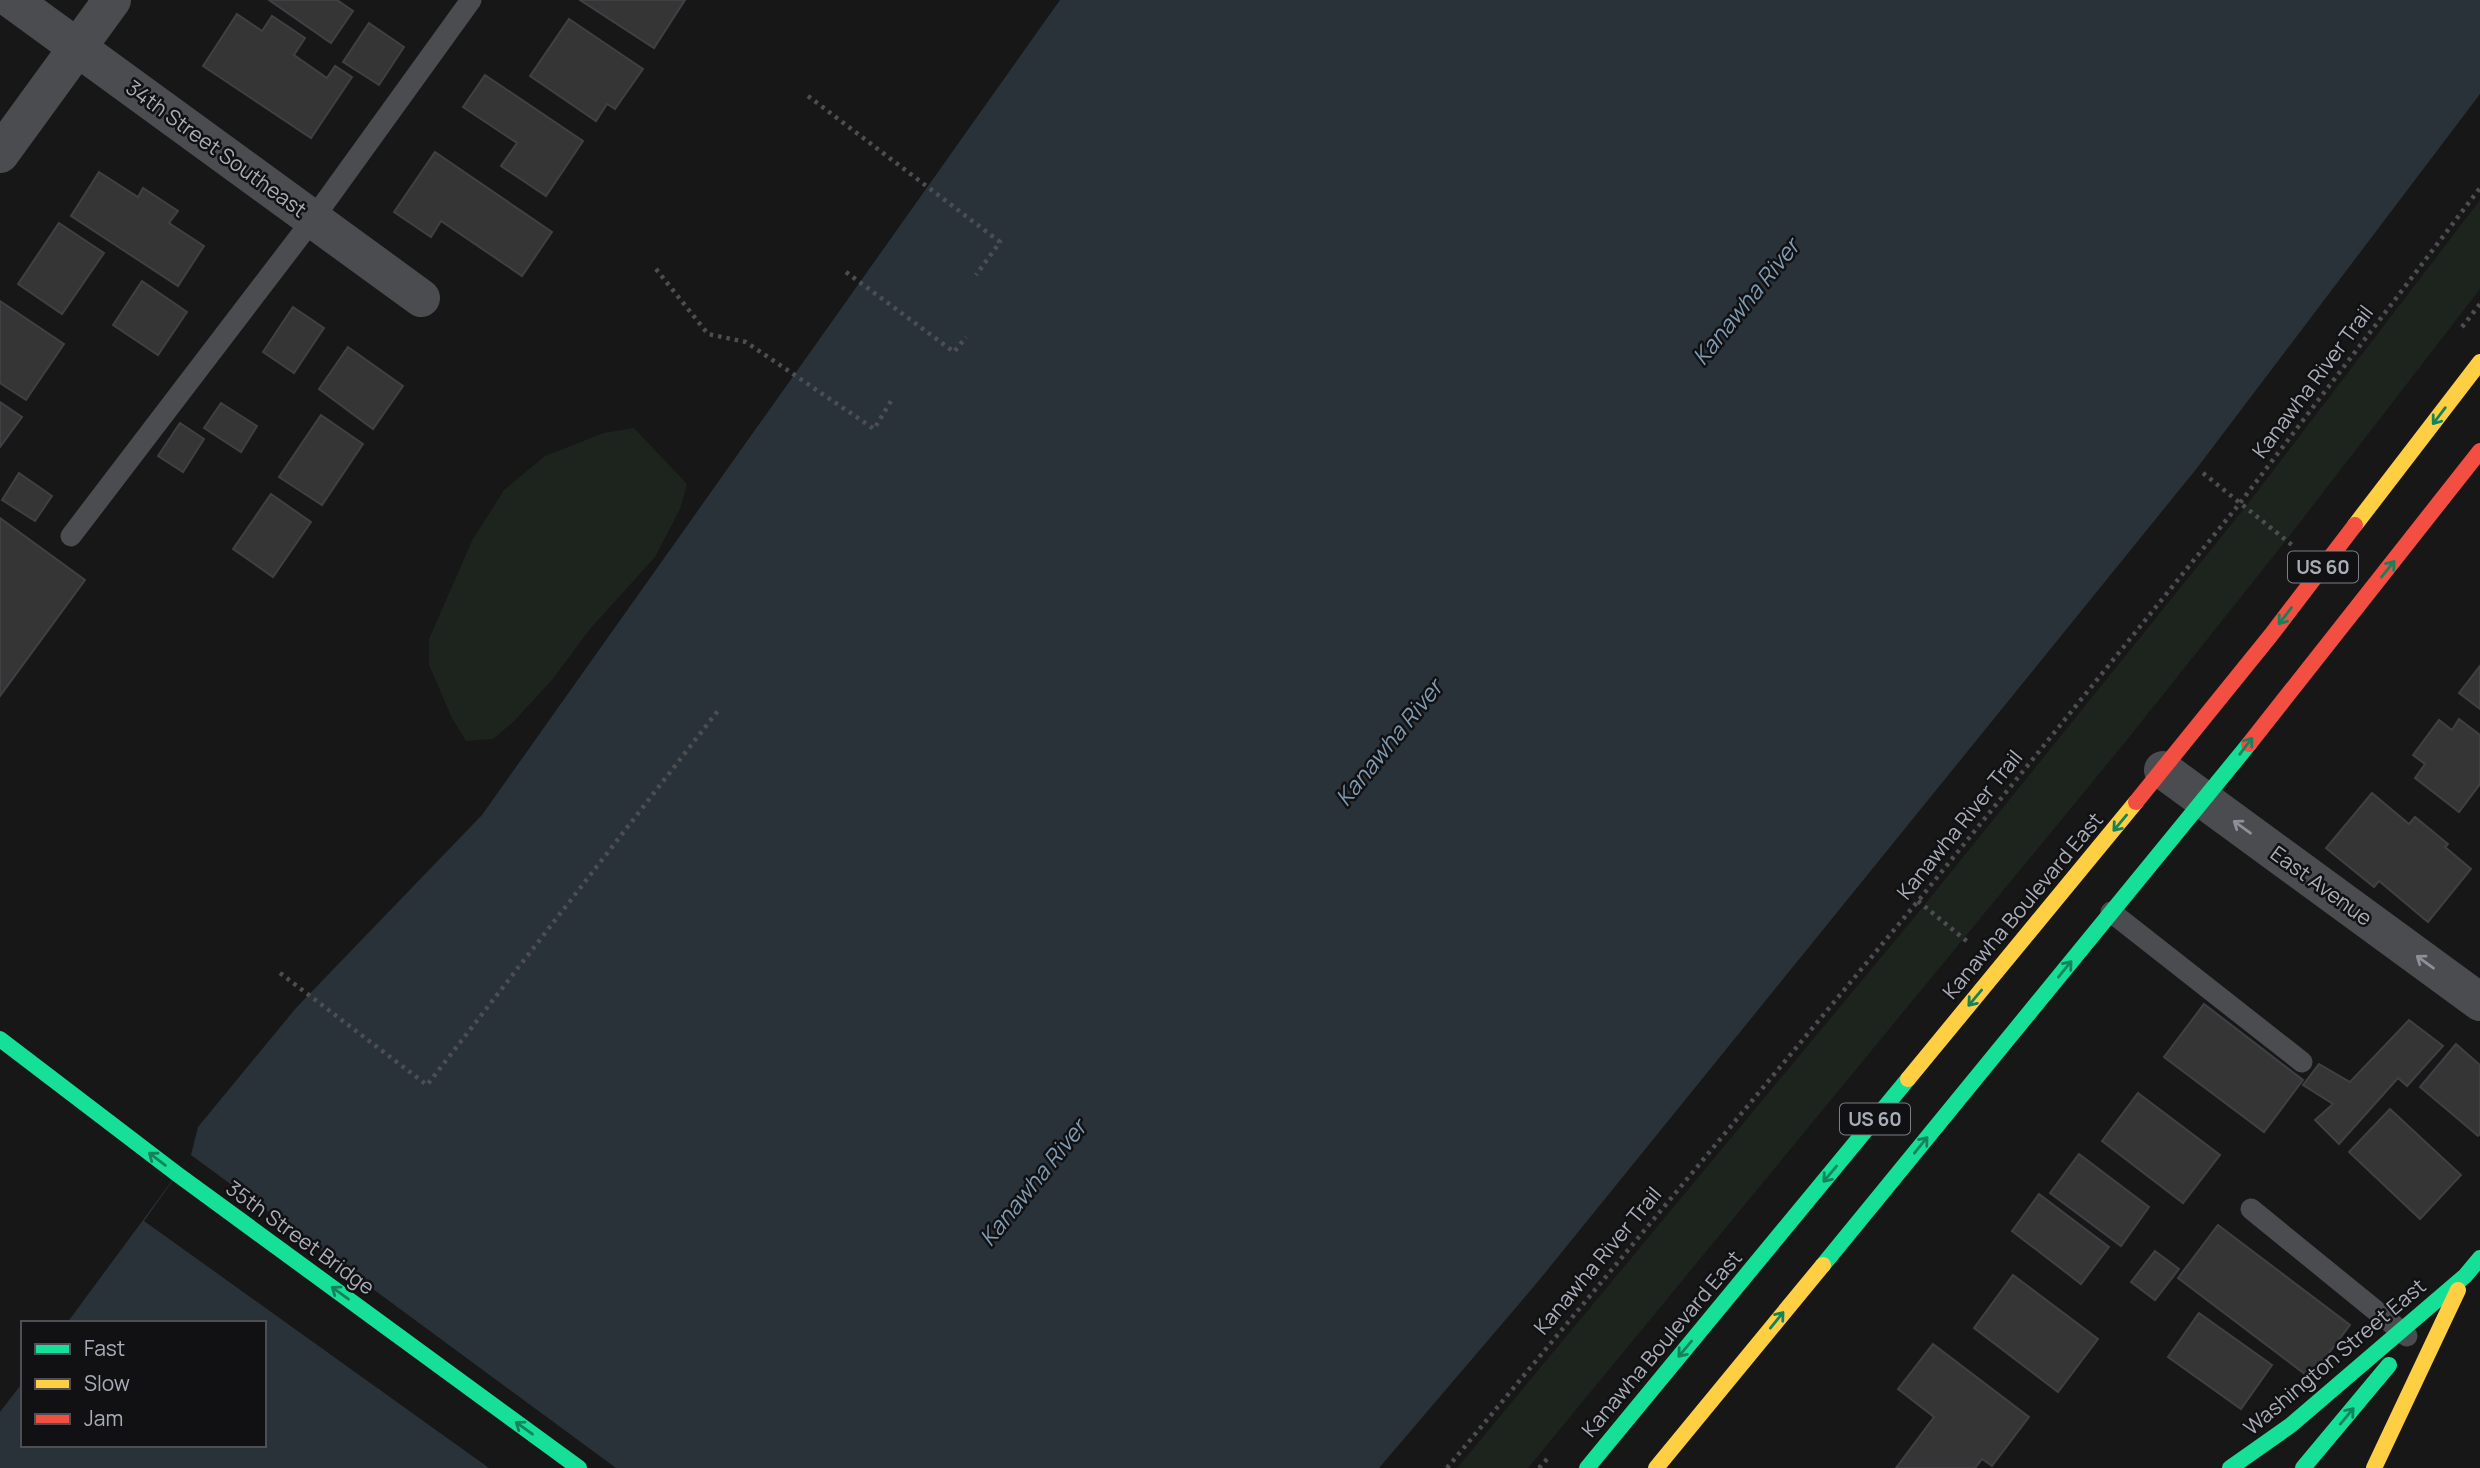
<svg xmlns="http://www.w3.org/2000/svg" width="2480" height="1468" font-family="Manrope,sans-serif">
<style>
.green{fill:#1d241e}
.water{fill:#2a3239}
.pier{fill:#171717}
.building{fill:#353536;stroke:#3f4043;stroke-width:2}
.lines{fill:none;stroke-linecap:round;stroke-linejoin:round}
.path{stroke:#4d4e52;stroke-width:4.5;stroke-dasharray:3.5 5;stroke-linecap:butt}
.lane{stroke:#4b4c50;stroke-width:21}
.street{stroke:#4b4c50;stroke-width:38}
.fast{stroke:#16e098;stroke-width:16}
.slow{stroke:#ffcf43;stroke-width:16}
.jam{stroke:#f24e42;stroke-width:16}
.oneway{stroke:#14835c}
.oneway2{stroke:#8c9099}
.labels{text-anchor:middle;stroke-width:5;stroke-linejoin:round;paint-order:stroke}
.shield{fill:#111113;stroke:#7b7e86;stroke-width:2}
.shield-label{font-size:19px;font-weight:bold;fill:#a8adb8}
.street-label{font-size:21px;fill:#a8adb8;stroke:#111113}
.water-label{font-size:23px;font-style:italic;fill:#7f9bb3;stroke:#111113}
</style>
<rect width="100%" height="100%" fill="#171717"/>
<g class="green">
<polygon points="2480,200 2480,289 2284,543 2122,746 1528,1468 1457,1468 1922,908 2243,510"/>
<polygon points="634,428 687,484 680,509 655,557 590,629 552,680 514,721 493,739 466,741 452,718 429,665 429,639 472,541 504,490 545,456 604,433"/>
</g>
<polygon class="water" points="1060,0 2480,0 2480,94 2197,468 1536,1284 1379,1468 0,1468 0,1412 23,1382 23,1445 264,1445 264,1323 67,1323 191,1155 198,1127 296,1008 482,815"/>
<polygon class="pier" points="191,1155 616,1468 489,1468 144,1221"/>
<g class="building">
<polygon points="269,0 337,0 353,11 331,43"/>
<polygon points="580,0 685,0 654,48"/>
<polygon points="237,14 262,31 272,16 305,38 294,55 327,78 335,66 352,77 311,138 203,66"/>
<polygon points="569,19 643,69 615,109 607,104 596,121 530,76"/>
<polygon points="369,23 404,47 379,85 343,62"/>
<polygon points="485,75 583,141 546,196 501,166 517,143 463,107"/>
<polygon points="435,152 552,232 522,276 441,221 431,237 394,212"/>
<polygon points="99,172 138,197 143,188 178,211 169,223 204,246 178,286 71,216"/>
<polygon points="59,223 104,253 62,314 18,284"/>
<polygon points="142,281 187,312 158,355 113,325"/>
<polygon points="0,301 64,344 26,400 0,383"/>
<polygon points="293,307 324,328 294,373 263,352"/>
<polygon points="348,347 403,386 373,429 319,389"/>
<polygon points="0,402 22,417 0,447"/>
<polygon points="221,403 257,426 241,452 204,428"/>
<polygon points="321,415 363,444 322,505 279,477"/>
<polygon points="180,423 204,439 183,472 158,456"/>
<polygon points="19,473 52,496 35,521 2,500"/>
<polygon points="271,494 311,522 273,577 233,549"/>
<polygon points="0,518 85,580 0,696"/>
<polygon points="2480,666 2480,709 2459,693"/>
<polygon points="2459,719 2480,735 2480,784 2459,812 2415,778 2425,764 2413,755 2439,720 2452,730"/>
<polygon points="2372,793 2409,824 2415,817 2448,844 2445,847 2471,869 2428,922 2379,881 2374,887 2326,848"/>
<polygon points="2204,1004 2303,1080 2264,1132 2164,1057"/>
<polygon points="2409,1020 2443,1046 2407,1086 2398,1078 2339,1144 2315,1120 2333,1104 2303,1085 2319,1064 2350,1082"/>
<polygon points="2456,1044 2480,1065 2480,1134 2478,1136 2420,1087"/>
<polygon points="2138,1093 2220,1155 2183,1203 2102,1141"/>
<polygon points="2390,1109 2461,1175 2420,1219 2349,1152"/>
<polygon points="2079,1154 2149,1207 2121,1246 2050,1193"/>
<polygon points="2039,1194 2109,1247 2081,1284 2012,1231"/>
<polygon points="2218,1225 2350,1325 2310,1378 2178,1278"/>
<polygon points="2155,1251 2179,1269 2155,1300 2131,1282"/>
<polygon points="2013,1275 2098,1339 2058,1392 1974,1328"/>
<polygon points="2199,1313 2272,1365 2241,1409 2168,1357"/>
<polygon points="1933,1344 2029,1417 1992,1466 1982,1459 1975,1468 1896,1468 1934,1417 1898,1389"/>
</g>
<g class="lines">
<g class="path">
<polyline points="808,96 1000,242 976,275"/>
<polyline points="656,269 708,334 746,342 874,429 891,401"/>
<polyline points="846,272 954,352 966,337"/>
<polyline points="2462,327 2480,304"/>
<polyline points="2203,473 2292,545"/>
<polyline points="1918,901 1969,943"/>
<polyline points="280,973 427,1085 720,708"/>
<polyline points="1447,1468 1918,901 2240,503 2480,188"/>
<polyline points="1539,1468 1548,1458"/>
</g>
<g class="lane">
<polyline points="71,536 313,219 471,0"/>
<polyline points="2111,912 2302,1062"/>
<polyline points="2251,1209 2407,1336"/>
</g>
<g class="street">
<polyline points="12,0 421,298"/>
<polyline points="0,154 112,0"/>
<polyline points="2163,770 2480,1002"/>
</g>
<g class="fast">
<polyline points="0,1039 177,1174 579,1468"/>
<polyline points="1823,1265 2249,744"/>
<polyline points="1587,1468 1908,1079"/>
<polyline points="2230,1468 2291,1425 2465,1276 2480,1258"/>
<polyline points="2303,1468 2389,1365"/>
</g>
<g class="slow">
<polyline points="2355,525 2480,362"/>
<polyline points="1908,1079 2136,802"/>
<polyline points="1656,1468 1823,1265"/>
<polyline points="2374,1468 2458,1290"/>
</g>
<g class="jam">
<polyline points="2249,744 2480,451"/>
<polyline points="2136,802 2271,635 2355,525"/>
</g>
</g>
<defs><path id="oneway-shaft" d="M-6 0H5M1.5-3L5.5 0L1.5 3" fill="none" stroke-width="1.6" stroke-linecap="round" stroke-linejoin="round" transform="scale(1.75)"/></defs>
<g class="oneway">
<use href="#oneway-shaft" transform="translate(2439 416) rotate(127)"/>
<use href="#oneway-shaft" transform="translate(2388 569) rotate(-51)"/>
<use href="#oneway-shaft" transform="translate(2285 616) rotate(128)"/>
<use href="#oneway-shaft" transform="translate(2246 746) rotate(-53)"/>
<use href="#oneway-shaft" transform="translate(2120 823) rotate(130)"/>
<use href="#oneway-shaft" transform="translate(2065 969) rotate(-51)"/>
<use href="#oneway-shaft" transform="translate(1975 998) rotate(130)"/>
<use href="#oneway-shaft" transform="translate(1921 1145) rotate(-51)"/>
<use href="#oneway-shaft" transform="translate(157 1159) rotate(-143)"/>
<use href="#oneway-shaft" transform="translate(1830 1174) rotate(130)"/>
<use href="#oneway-shaft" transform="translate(340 1293) rotate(-144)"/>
<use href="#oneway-shaft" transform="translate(1777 1320) rotate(-51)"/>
<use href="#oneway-shaft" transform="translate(1685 1349) rotate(130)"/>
<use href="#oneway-shaft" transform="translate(2347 1416) rotate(-50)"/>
<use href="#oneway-shaft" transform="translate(524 1428) rotate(-144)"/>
</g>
<g class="oneway2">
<use href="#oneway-shaft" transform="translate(2242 827) rotate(-144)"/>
<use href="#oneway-shaft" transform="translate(2425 962) rotate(-144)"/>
</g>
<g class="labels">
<g class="shield">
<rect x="2288" y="551.5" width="70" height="31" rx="5"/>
<rect x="1840" y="1103.5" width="70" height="31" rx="5"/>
</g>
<g class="shield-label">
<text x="2323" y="574">US 60</text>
<text x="1875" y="1126">US 60</text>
</g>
<g class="street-label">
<text transform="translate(216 149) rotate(36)" y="7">34th Street Southeast</text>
<text transform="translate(2313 382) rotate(-53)" y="7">Kanawha River Trail</text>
<text transform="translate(1960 825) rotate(-51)" y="7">Kanawha River Trail</text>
<text transform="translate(2321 886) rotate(36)" y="7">East Avenue</text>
<text transform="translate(2023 906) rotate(-50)" y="7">Kanawha Boulevard East</text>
<text transform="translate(300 1238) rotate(36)" y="7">35th Street Bridge</text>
<text transform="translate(1598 1261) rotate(-50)" y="7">Kanawha River Trail</text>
<text transform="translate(1662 1344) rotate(-50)" y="7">Kanawha Boulevard East</text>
<text transform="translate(2335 1357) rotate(-40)" y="7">Washington Street East</text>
</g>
<g class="water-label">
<text transform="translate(1746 302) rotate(-51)" y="8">Kanawha River</text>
<text transform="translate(1389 743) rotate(-51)" y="8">Kanawha River</text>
<text transform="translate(1033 1183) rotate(-51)" y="8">Kanawha River</text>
</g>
</g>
<rect x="21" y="1321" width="245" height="126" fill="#111113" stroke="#4d4f55" stroke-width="2"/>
<rect x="35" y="1344" width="35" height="10" fill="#16e098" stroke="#4d4f55" stroke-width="2"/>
<text x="84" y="1356" font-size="21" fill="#a8adb8">Fast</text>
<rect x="35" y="1379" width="35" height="10" fill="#ffcf43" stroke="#4d4f55" stroke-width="2"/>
<text x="84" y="1391" font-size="21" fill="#a8adb8">Slow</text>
<rect x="35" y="1414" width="35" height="10" fill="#f24e42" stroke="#4d4f55" stroke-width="2"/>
<text x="84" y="1426" font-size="21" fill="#a8adb8">Jam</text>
</svg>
